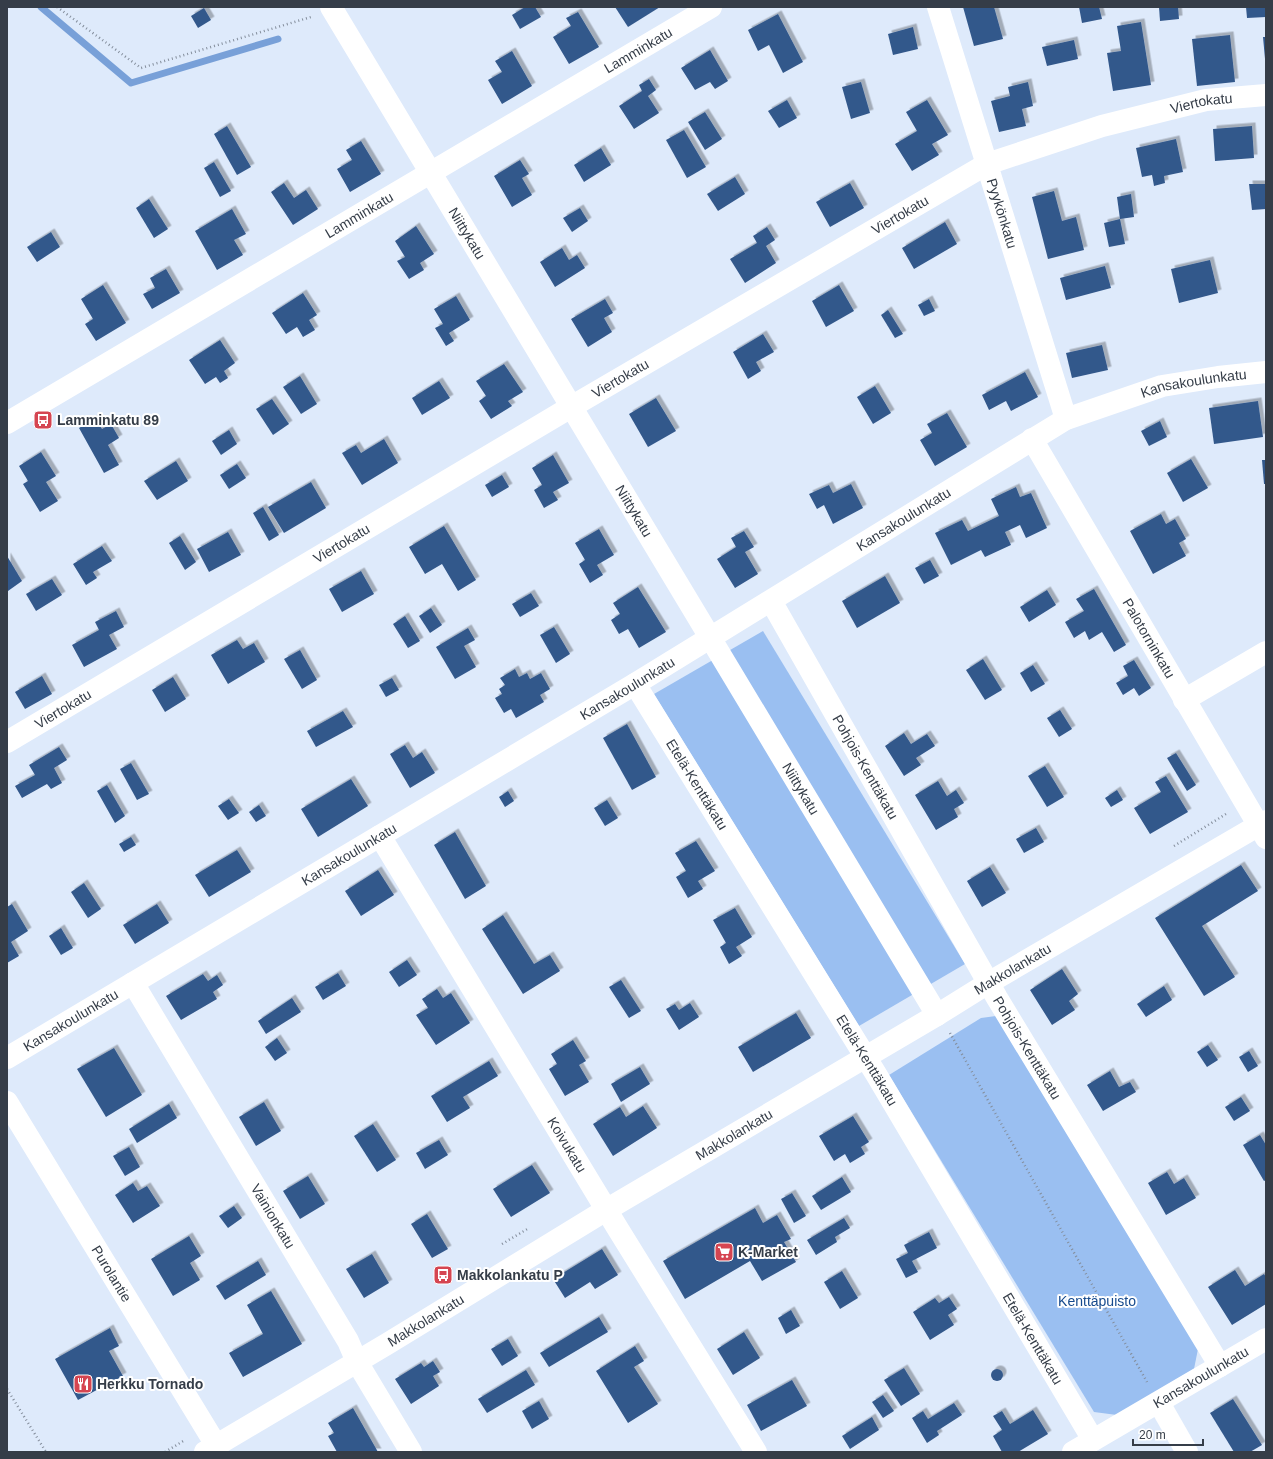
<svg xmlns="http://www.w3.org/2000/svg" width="1273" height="1459" font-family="Arial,sans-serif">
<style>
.green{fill:#9abff1}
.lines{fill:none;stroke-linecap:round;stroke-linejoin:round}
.stream{stroke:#78a0d8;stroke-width:7}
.building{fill:#33588b;filter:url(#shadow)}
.path{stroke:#848e9c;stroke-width:2.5;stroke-dasharray:1 3;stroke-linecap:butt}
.minor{stroke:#fff;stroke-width:22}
.labels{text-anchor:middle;stroke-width:4;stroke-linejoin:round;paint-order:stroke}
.street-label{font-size:14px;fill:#353d48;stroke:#fff}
.poi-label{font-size:14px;font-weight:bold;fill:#353d48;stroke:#fff;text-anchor:start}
.park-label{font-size:14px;fill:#164a8d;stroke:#fff}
</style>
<defs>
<filter id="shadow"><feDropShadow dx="3.5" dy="-3.5" stdDeviation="0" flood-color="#0004"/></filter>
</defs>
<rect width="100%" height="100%" fill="#deeafb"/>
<g class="green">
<polygon points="763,631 965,964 859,1026 654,694"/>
<polygon points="996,1016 1198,1349 1194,1369 1117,1415 1094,1412 889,1075 981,1018"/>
</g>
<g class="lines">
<polyline class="stream" points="41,7 131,83 278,39"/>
</g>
<g class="building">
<polygon points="525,7 535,7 541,17 520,29 512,15"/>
<polygon points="615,7 660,7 628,27"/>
<polygon points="963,7 994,7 1003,39 974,46"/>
<polygon points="1079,7 1099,7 1102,19 1082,23"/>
<polygon points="1159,7 1178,7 1179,19 1160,21"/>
<polygon points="1246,7 1266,7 1266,17 1247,18"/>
<polygon points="204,8 211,20 198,28 191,16"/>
<polygon points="578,12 599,47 569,64 553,37 571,26 566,18"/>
<polygon points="778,14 803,62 783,73 769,45 758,51 748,30"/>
<polygon points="1141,22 1151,85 1113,91 1107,53 1121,51 1117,26"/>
<polygon points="913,27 918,49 893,55 888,34"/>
<polygon points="1230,35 1235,82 1197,86 1192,39"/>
<polygon points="1263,37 1266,37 1266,59 1265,59"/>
<polygon points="1074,40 1078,59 1047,66 1042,47"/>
<polygon points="710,50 728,81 715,89 710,82 695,90 681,68"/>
<polygon points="512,51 532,86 502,104 488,80 502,72 495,61"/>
<polygon points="649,79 656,90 648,96 659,113 634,129 619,106 642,91 639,85"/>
<polygon points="861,82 870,113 851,119 842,87"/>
<polygon points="1028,82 1033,106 1022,109 1026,126 999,132 991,101 1010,96 1008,87"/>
<polygon points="787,100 797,118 779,128 768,111"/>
<polygon points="927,100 948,135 932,144 939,155 912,171 895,144 917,131 906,112"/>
<polygon points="705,112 722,139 705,150 688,122"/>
<polygon points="227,126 251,167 237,175 214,134"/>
<polygon points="1252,126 1254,158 1215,161 1213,129"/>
<polygon points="684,130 706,167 687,178 666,140"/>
<polygon points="1176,139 1183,172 1164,176 1165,183 1154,186 1152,175 1142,177 1136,148"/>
<polygon points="361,141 381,174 350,192 337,169 352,160 346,150"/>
<polygon points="601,148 611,165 584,182 574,165"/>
<polygon points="520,160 529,174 522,178 532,195 512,207 494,176"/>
<polygon points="214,162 231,191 220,197 204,168"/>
<polygon points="735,177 745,194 718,211 707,194"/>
<polygon points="284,183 294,198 306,190 318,209 293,225 271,192"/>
<polygon points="850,183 864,208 830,227 816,202"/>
<polygon points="1249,184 1266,184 1266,209 1252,210"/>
<polygon points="1054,191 1062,221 1076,217 1084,250 1048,259 1032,197"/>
<polygon points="1131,194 1134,217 1120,219 1117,197"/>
<polygon points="149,199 168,229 154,238 136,208"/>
<polygon points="580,208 588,221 572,232 563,218"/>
<polygon points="232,209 246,234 234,240 243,255 217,270 195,231"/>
<polygon points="1120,219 1125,244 1109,247 1104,223"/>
<polygon points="945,222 957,244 914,269 902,248"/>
<polygon points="416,226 434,254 420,263 424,270 409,279 397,261 405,257 395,241"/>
<polygon points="767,227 775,240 766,246 776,263 745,283 730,259 757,243 753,236"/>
<polygon points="51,232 60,247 37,262 27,247"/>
<polygon points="562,248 569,260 577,255 585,268 555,287 540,262"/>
<polygon points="1210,260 1218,293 1179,303 1171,269"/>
<polygon points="1105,266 1111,288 1066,300 1060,278"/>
<polygon points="166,269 180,293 152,309 143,294 155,288 150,278"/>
<polygon points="103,285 126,323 96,341 85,324 93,319 81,299"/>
<polygon points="839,285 854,311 826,327 812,301"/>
<polygon points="303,293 317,315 309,320 315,330 303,337 297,327 286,334 272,313"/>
<polygon points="456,296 470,320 449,333 454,341 446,346 435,328 443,324 434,309"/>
<polygon points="605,299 613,313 604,318 612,332 588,347 571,319"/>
<polygon points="929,299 935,311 924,316 918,305"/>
<polygon points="888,310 903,334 895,338 881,315"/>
<polygon points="763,334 774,352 756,362 761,371 748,379 733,352"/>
<polygon points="220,340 235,363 224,371 228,378 220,383 216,377 205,384 189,360"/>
<polygon points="1102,345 1108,370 1072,378 1066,353"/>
<polygon points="504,364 523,392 508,401 512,406 491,419 479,401 486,396 476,381"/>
<polygon points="1025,372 1038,397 1011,411 1006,401 989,410 982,395"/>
<polygon points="300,376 317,404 301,414 283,387"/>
<polygon points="439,381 450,398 422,415 412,398"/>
<polygon points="875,386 891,413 873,424 857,397"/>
<polygon points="656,398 676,431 648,447 629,414"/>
<polygon points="272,399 289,424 273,435 256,409"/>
<polygon points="1258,401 1263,437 1214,444 1209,408"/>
<polygon points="947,413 967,447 935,466 920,440 932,433 927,424"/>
<polygon points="95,418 102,429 111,424 119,438 108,445 119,465 104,473 79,428"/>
<polygon points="1160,421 1167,437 1149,446 1141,431"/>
<polygon points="229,430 237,444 221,455 212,441"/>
<polygon points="384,439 398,463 362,485 342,453 356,445 361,453"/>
<polygon points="41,452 56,476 46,482 58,501 40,512 23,484 28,481 19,466"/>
<polygon points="553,455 569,483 553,492 558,500 544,508 534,490 542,485 532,468"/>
<polygon points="1191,459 1208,488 1183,502 1167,473"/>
<polygon points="1262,460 1266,460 1266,484 1264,484"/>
<polygon points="176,461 188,481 157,500 144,481"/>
<polygon points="237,464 246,478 229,489 220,475"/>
<polygon points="502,475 509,487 492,497 485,485"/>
<polygon points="311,482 326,508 284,533 268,507"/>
<polygon points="851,484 863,508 833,524 824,505 817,509 809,494 829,485 833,493"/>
<polygon points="1016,487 1020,497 1031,493 1047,528 1026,538 1020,525 1005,532 1011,545 985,557 981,550 951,565 935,533 962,520 968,531 999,516 991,499"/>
<polygon points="263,507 279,535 269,541 253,513"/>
<polygon points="1161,514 1166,524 1175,519 1186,539 1179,543 1186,556 1153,574 1130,531"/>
<polygon points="444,526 476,580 458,591 442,564 425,574 409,547"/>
<polygon points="599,529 614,555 597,565 603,575 590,583 579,564 585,560 575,543"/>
<polygon points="744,531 754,547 745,552 758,574 735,588 717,559 736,547 731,538"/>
<polygon points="228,532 241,555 209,572 197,549"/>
<polygon points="180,536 196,562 185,570 169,543"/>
<polygon points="102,546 112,561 93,572 97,578 86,585 73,564"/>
<polygon points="7,556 22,581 8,591 7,589"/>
<polygon points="930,560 939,576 924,584 915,568"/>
<polygon points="361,571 374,594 342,612 329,589"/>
<polygon points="885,576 900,603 857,628 842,601"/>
<polygon points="52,579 62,595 36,611 26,594"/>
<polygon points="638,587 666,632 639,648 628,629 619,634 611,620 620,614 613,603"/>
<polygon points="1094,589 1126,645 1114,652 1102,632 1089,640 1085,631 1074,638 1065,622 1084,611 1076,599"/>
<polygon points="1047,590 1056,605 1029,622 1020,607"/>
<polygon points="531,593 539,606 520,617 512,604"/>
<polygon points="431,608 442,625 430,633 419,616"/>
<polygon points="116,611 124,627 109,635 117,649 84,667 72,645 99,630 95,622"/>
<polygon points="405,616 420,641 408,648 393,624"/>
<polygon points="554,627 570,654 556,663 540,635"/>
<polygon points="468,628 475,640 464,646 476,667 455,679 436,647"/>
<polygon points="237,640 243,649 254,643 265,662 228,684 211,655"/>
<polygon points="300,650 317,680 302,689 284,659"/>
<polygon points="983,659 1002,690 985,700 966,670"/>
<polygon points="1134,660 1151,688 1139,696 1134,688 1123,695 1116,683 1128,676 1123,666"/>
<polygon points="1033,665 1045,684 1031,692 1020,673"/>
<polygon points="515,669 519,677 527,673 530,679 541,673 550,689 540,695 544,702 516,718 511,709 504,713 495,698 502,694 499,689 505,685 500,678"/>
<polygon points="42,676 52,694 25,709 15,692"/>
<polygon points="173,677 186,699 165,712 152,690"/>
<polygon points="392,678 399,690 386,697 379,685"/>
<polygon points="1060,710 1072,729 1059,737 1047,718"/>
<polygon points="343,711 353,727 316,747 307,731"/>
<polygon points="627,724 656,777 632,790 603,738"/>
<polygon points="904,733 911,744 927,734 935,746 916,758 921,765 904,776 885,746"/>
<polygon points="405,745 413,758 422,752 435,773 410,788 390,754"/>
<polygon points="59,747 67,760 54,768 62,783 51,789 47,784 22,798 15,786 35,775 29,765"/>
<polygon points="1176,753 1196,785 1187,791 1167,758"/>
<polygon points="131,763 149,794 137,800 120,769"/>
<polygon points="1045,766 1064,797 1047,807 1028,776"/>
<polygon points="1166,776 1188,812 1150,834 1134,808 1161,792 1155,782"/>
<polygon points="351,779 368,806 318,837 301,809"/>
<polygon points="938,781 947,796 956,790 964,803 954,809 958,817 936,830 915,795"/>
<polygon points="107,785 125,816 115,823 97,791"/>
<polygon points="1117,790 1123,800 1111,807 1105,798"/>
<polygon points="508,791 514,801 505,807 499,797"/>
<polygon points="229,799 239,813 228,820 218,806"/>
<polygon points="607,800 618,818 605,826 594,808"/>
<polygon points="259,805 266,816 256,822 249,812"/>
<polygon points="1036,828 1044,842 1024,853 1016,839"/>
<polygon points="455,832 486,886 465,899 434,845"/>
<polygon points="131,837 136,845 124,852 119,844"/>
<polygon points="696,841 715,871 698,881 703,889 688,898 676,877 686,871 675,853"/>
<polygon points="237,850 251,872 209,897 195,875"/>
<polygon points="1241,865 1258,891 1202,926 1235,977 1204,996 1155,918"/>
<polygon points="990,867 1006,893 982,907 967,881"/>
<polygon points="378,870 394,895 361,916 345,891"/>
<polygon points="84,883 101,909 88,918 71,892"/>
<polygon points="12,904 28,931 11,942 19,956 7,963 7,907"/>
<polygon points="157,904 169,923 135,944 123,925"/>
<polygon points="735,908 752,937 736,947 742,956 729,964 720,947 726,943 713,920"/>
<polygon points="503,915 534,964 550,955 560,971 523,994 482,929"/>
<polygon points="61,928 73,948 61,955 49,936"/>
<polygon points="407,960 417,975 399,987 389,972"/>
<polygon points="1062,969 1078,994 1069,1001 1075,1010 1052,1025 1030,990"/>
<polygon points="338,973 346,986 323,1000 315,987"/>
<polygon points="203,974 208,981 217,975 223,985 213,992 217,999 181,1020 166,996"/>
<polygon points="621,980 641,1011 629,1018 609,987"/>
<polygon points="1164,986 1172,1000 1146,1017 1137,1004"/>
<polygon points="437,989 443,998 451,993 470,1023 436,1045 416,1015 428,1008 422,999"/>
<polygon points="292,998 301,1012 266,1034 258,1021"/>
<polygon points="690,1003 699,1017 679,1030 666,1009 675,1004 679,1010"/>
<polygon points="796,1013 811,1038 753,1072 738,1047"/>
<polygon points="277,1038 287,1053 275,1061 265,1047"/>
<polygon points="573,1040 586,1061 579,1065 589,1082 565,1096 549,1069 557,1064 551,1054"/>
<polygon points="1208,1045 1218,1060 1207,1067 1197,1052"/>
<polygon points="114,1048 142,1095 106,1117 77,1069"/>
<polygon points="1249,1051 1258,1066 1248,1072 1239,1057"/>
<polygon points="489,1061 498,1076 463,1097 470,1108 447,1122 431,1096"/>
<polygon points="640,1067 650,1084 621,1102 611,1084"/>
<polygon points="1110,1071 1119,1087 1130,1082 1136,1092 1103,1111 1087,1085"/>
<polygon points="1241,1097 1250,1111 1234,1121 1225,1107"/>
<polygon points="264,1102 281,1131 256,1146 239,1117"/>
<polygon points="169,1104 177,1118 137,1143 129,1129"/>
<polygon points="643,1106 657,1128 613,1156 593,1124 620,1107 626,1117"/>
<polygon points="853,1116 869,1142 861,1147 865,1154 850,1163 845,1154 834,1161 819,1136"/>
<polygon points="373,1124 396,1160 377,1172 354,1136"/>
<polygon points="1260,1135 1266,1145 1266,1180 1264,1181 1243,1145"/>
<polygon points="439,1140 448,1155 425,1169 416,1153"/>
<polygon points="129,1147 140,1167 125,1176 113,1156"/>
<polygon points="532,1165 550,1193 511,1217 493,1189"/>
<polygon points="1167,1172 1174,1184 1184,1178 1196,1198 1166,1215 1148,1183"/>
<polygon points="308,1176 325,1204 300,1219 283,1191"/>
<polygon points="842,1177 851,1192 821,1210 812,1196"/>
<polygon points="133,1183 138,1191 147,1186 160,1206 133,1223 115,1195"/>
<polygon points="792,1193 806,1216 794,1223 781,1199"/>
<polygon points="234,1206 242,1218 228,1228 219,1216"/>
<polygon points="755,1208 763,1223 777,1215 791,1239 784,1242 796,1262 762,1281 750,1261 685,1299 663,1261"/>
<polygon points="427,1214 448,1249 432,1258 411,1224"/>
<polygon points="844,1218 850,1228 835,1237 837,1242 816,1255 807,1240"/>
<polygon points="929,1232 937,1248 912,1261 918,1272 906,1278 896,1259 908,1253 904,1245"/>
<polygon points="189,1236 201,1256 190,1263 200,1280 173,1296 151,1259"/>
<polygon points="602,1249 618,1275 595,1289 590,1282 565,1298 553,1279"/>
<polygon points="372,1254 389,1283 364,1298 346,1269"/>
<polygon points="258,1261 266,1275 225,1300 216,1286"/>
<polygon points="1235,1270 1245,1286 1264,1274 1266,1277 1266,1304 1232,1325 1208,1287"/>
<polygon points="842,1271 858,1298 840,1309 824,1282"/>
<polygon points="271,1291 302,1344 243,1377 229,1353 263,1334 247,1305"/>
<polygon points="949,1297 957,1309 948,1315 954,1325 930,1340 913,1312 935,1298 939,1303"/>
<polygon points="791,1310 800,1326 786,1334 778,1318"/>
<polygon points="599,1317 608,1332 549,1367 540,1353"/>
<polygon points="110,1328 119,1346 109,1351 123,1376 78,1400 55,1359"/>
<polygon points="744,1332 760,1358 733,1375 717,1349"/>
<polygon points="508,1339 518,1356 502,1366 491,1349"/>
<polygon points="635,1346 644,1361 634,1367 658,1404 628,1423 596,1371"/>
<polygon points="433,1361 440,1372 433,1376 439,1386 411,1404 395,1379 421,1363 424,1367"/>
<polygon points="904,1368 920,1394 901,1406 884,1380"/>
<circle cx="997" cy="1375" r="6"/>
<polygon points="526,1370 535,1385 487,1413 478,1399"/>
<polygon points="792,1380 807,1406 761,1431 747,1405"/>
<polygon points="883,1395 894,1411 883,1418 872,1402"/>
<polygon points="1233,1399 1262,1445 1250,1452 1234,1452 1210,1413"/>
<polygon points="539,1401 549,1419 532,1429 522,1411"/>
<polygon points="954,1403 962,1415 937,1431 939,1435 927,1443 912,1418 923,1411 928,1419"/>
<polygon points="353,1408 378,1452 337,1452 328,1436 334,1433 328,1423"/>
<polygon points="1033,1410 1048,1434 1018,1452 1002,1452 993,1436 1002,1430 993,1416 1002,1411 1010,1424"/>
<polygon points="872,1417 879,1430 850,1449 842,1436"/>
</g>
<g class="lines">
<g class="path">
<polyline points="57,7 141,68 311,17"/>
<polyline points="1174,846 1226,814"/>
<polyline points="950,1033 1147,1382"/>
<polyline points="502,1244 529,1228"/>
<polyline points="7,1389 46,1452"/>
<polyline points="165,1452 185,1440"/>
</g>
<g class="minor">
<path id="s1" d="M331,7L937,1015"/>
<path id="s2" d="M938,7L1066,419"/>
<path id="s3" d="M7,423L711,7"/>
<path id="s4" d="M1032,439L1266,838"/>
<path id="s5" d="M771,601L997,998L1220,1366"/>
<path id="s6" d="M635,684L876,1074L1093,1440"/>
<polyline points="1184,700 1266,652"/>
<path id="s7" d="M7,742L571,407L987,164L1102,126L1206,100L1266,95"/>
<path id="s8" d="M380,836L618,1229L756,1452"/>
<path id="s9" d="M133,983L348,1341L357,1362L411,1452"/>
<path id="s10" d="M7,1058L635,684L1066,419L1162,386L1218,377L1266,372"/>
<path id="s11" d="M7,1102L216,1445"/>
<polyline points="1159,1403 1187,1452"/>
<path id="s12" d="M205,1452L387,1344L606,1210L937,1015L990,982L1266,821"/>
<path id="s13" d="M1073,1452L1266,1339"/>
</g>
</g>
<defs>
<g id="bus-square" transform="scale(1)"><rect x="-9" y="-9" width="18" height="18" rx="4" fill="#d54551" stroke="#fff"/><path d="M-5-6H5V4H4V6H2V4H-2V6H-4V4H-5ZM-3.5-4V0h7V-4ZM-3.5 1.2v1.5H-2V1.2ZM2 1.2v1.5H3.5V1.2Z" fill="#fff"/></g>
<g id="supermarket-square" transform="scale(1)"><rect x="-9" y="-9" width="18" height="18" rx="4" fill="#d54551" stroke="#fff"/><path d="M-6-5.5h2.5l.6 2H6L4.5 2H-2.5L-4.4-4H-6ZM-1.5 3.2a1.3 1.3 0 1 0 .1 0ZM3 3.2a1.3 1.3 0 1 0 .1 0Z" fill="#fff"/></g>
<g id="restaurant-square" transform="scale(1)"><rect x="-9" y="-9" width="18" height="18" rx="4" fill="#d54551" stroke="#fff"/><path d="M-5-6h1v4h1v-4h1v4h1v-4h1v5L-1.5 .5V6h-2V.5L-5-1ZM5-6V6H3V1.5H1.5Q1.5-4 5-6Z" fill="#fff"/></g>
</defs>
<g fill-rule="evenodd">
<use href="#bus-square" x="43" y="420"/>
<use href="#supermarket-square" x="724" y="1252"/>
<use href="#bus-square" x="443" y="1275"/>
<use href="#restaurant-square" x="83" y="1384"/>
</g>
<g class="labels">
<g class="street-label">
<text dy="5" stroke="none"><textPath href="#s3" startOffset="733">Lamminkatu</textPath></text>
<text dy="5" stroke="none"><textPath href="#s7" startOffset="1361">Viertokatu</textPath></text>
<text dy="5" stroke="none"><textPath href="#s2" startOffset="216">Pyykönkatu</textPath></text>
<text dy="5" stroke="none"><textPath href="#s3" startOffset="409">Lamminkatu</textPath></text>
<text dy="5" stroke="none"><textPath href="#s7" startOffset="1037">Viertokatu</textPath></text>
<text dy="5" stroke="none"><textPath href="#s1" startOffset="264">Niittykatu</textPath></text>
<text dy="5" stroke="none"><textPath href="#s7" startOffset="713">Viertokatu</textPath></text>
<text dy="5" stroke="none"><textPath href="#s10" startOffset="1370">Kansakoulunkatu</textPath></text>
<text dy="5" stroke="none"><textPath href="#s1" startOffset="588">Niittykatu</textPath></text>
<text dy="5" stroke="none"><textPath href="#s10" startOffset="1046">Kansakoulunkatu</textPath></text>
<text dy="5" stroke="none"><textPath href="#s7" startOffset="389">Viertokatu</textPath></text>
<text dy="5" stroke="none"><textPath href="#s4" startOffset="231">Palotorninkatu</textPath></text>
<text dy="5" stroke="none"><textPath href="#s10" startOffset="722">Kansakoulunkatu</textPath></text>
<text dy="5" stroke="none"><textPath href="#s7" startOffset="65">Viertokatu</textPath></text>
<text dy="5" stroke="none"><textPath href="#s5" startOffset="191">Pohjois-Kenttäkatu</textPath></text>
<text dy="5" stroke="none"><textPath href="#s6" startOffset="118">Etelä-Kenttäkatu</textPath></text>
<text dy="5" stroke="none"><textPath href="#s1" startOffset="912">Niittykatu</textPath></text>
<text dy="5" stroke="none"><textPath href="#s10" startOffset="398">Kansakoulunkatu</textPath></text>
<text dy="5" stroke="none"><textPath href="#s12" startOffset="941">Makkolankatu</textPath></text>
<text dy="5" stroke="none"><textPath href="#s10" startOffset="74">Kansakoulunkatu</textPath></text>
<text dy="5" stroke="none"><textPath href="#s5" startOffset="515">Pohjois-Kenttäkatu</textPath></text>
<text dy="5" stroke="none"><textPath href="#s6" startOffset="442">Etelä-Kenttäkatu</textPath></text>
<text dy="5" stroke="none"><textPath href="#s12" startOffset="617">Makkolankatu</textPath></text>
<text dy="5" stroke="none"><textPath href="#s8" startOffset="361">Koivukatu</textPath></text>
<text dy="5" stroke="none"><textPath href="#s9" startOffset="272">Vainionkatu</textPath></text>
<text dy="5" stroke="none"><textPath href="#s11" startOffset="201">Purolantie</textPath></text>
<text dy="5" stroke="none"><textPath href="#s12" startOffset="257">Makkolankatu</textPath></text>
<text dy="5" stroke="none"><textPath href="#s6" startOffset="766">Etelä-Kenttäkatu</textPath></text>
<text dy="5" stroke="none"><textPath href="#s13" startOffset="148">Kansakoulunkatu</textPath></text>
</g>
<g class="poi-label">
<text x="57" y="425">Lamminkatu 89</text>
<text x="738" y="1257">K-Market</text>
<text x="457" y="1280">Makkolankatu P</text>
<text x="97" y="1389">Herkku Tornado</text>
</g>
<g class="park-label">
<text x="1097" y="1306">Kenttäpuisto</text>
</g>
</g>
<rect width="1273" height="1459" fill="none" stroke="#353d48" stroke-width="16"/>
<path d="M1133 1439v6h70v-6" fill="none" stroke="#353d48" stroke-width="2"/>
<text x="1139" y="1439" font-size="12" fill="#353d48" stroke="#ffffff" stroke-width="3" paint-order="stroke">20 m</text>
</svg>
